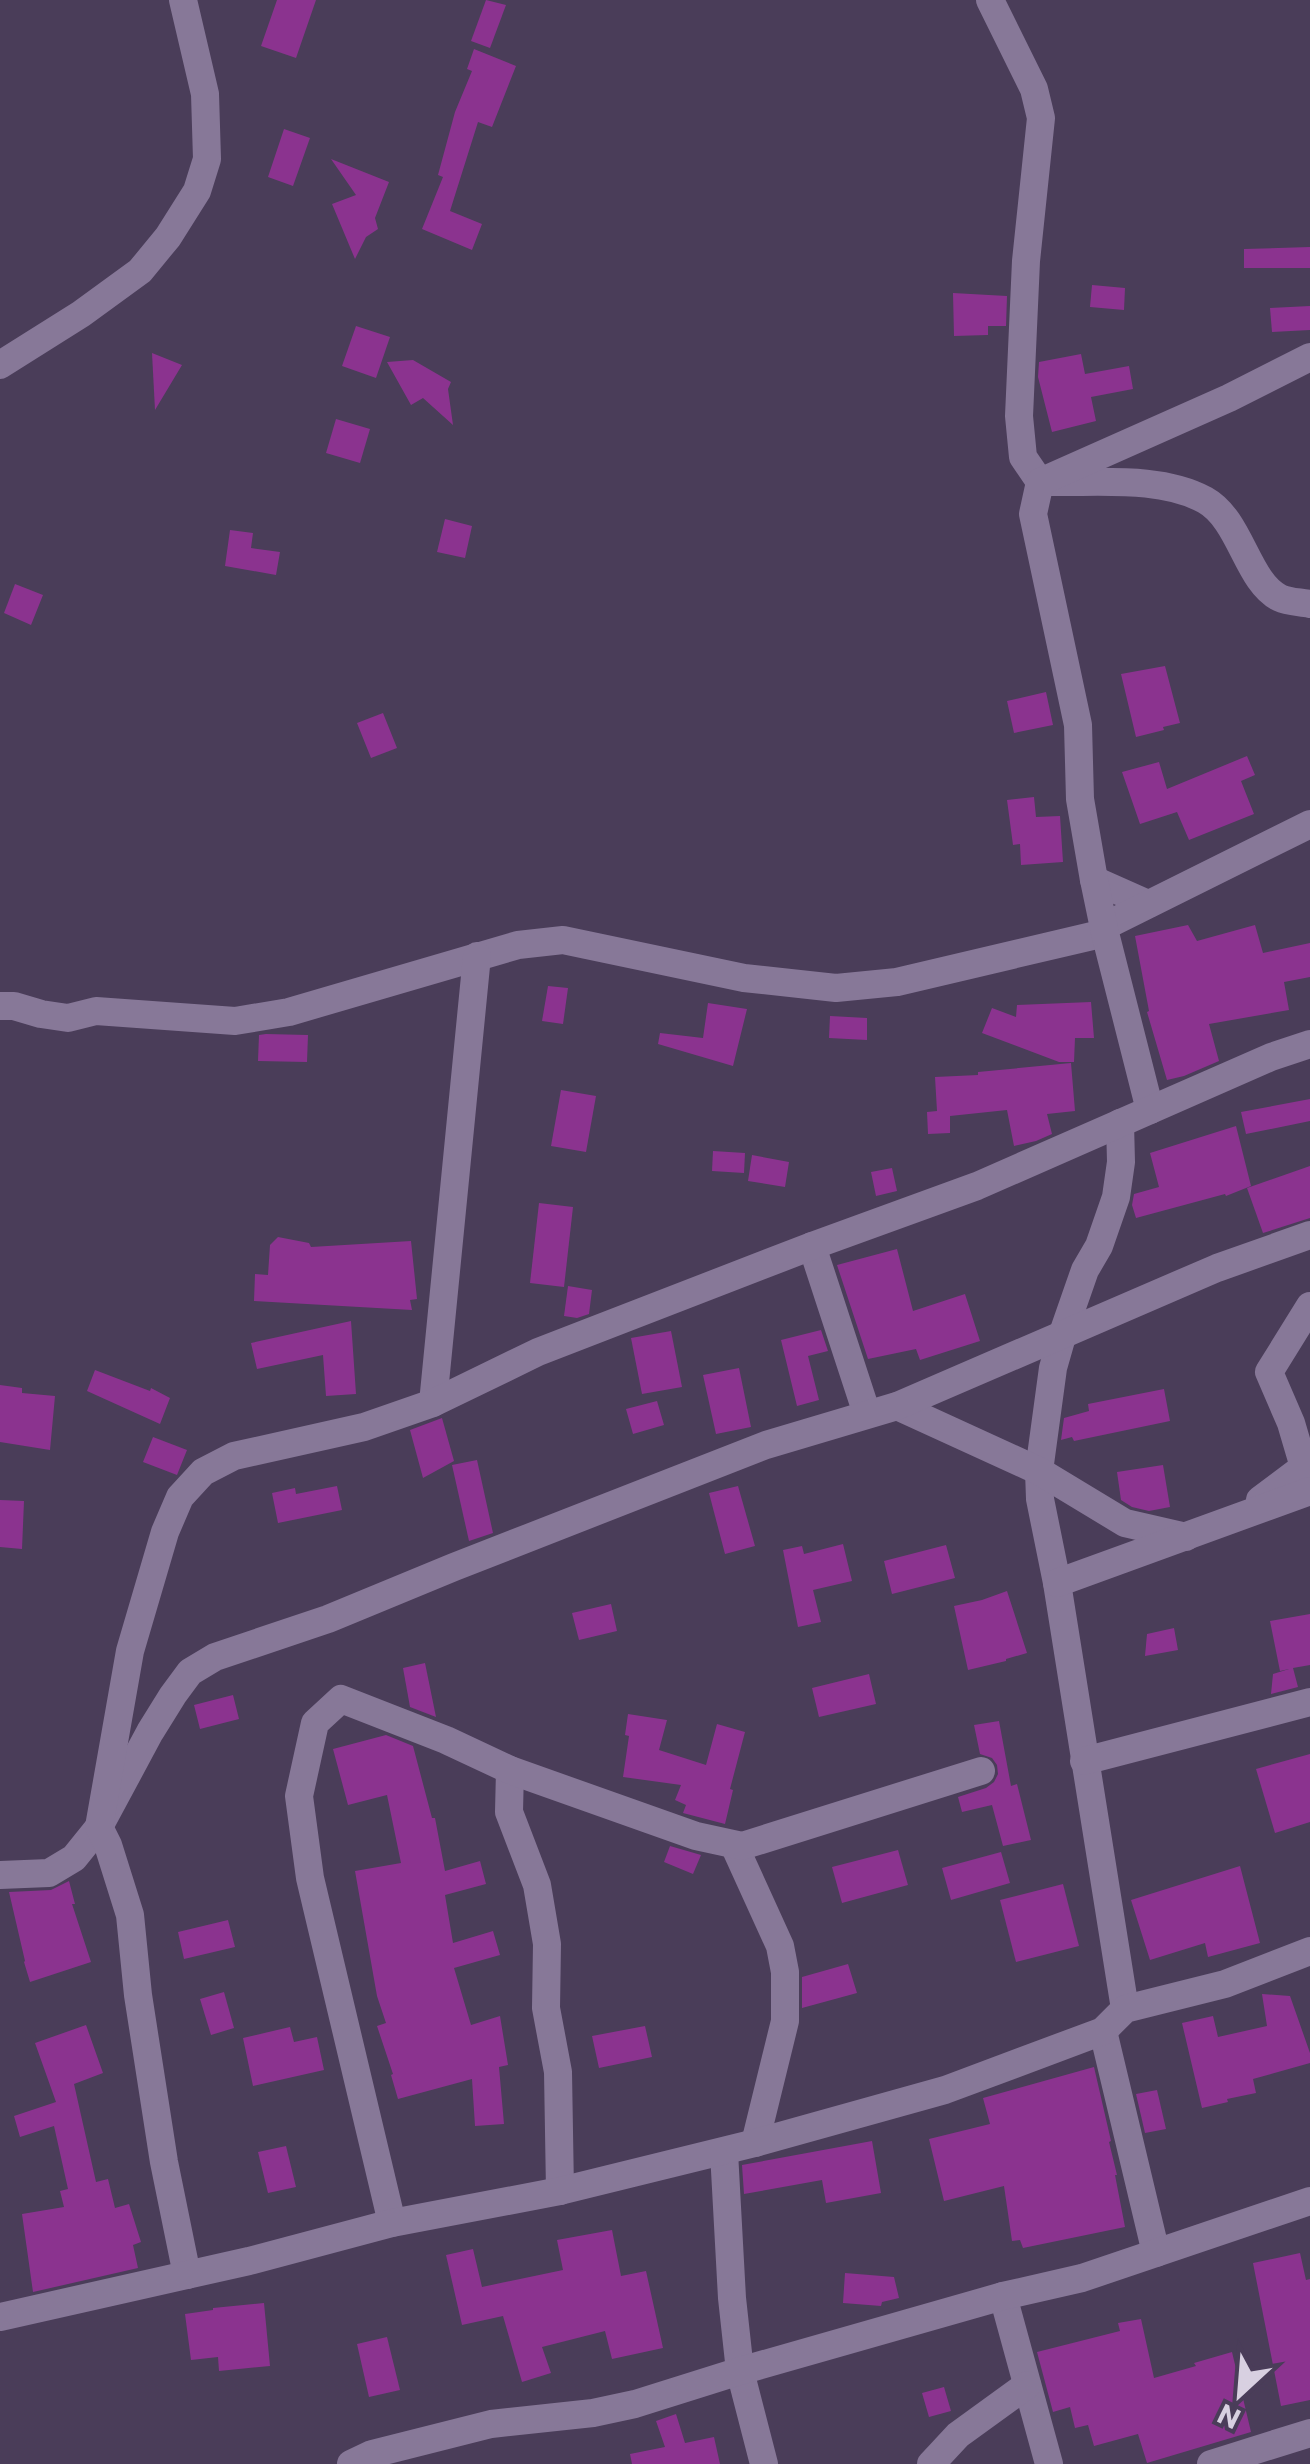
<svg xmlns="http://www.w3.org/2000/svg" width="1310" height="2464" font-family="Commissioner,sans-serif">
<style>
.building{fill:#8b338f}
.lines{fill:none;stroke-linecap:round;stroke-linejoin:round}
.minor{stroke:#877898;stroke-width:28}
</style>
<rect width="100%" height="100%" fill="#4a3d59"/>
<g class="building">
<polygon points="277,0 316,0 296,58 261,46"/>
<polygon points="486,0 506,5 490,48 471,41"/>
<polygon points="474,49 516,66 492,127 478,122 450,211 482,224 472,250 422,229 443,177 438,175 455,112 472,71 467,69"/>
<polygon points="284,129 310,138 293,186 268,177"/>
<polygon points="331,159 389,182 375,218 378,229 366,237 355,259 332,204 356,195"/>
<polygon points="1310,247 1310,268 1244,268 1244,249"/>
<polygon points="1092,285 1125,288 1124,310 1090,307"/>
<polygon points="953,293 1007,296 1006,326 988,326 988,335 954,336"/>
<polygon points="1310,306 1310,330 1272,332 1270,308"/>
<polygon points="356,326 390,337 376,378 342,366"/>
<polygon points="152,353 182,365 155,410"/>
<polygon points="1081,354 1085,374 1129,366 1133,389 1091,397 1096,421 1052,432 1038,377 1039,362"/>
<polygon points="413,360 451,382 448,389 453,425 423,398 411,405 387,362"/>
<polygon points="336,419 370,429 360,463 326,453"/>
<polygon points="445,519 472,526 465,558 437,552"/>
<polygon points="230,530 253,533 251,548 280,552 276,575 225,566"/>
<polygon points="15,584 43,595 31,625 4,613"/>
<polygon points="1165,666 1180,723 1163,727 1164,730 1136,737 1121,674"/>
<polygon points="1046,692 1053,725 1014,733 1007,701"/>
<polygon points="383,713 397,748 371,758 357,723"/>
<polygon points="1247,756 1255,775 1241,781 1254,814 1189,840 1177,812 1140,824 1122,772 1159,762 1167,789"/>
<polygon points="1034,797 1036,817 1060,816 1063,862 1021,865 1020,844 1013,845 1007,800"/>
<polygon points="1188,925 1197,941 1255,925 1263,953 1310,943 1310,977 1284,982 1289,1010 1209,1024 1219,1061 1184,1076 1167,1080 1147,1012 1149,1011 1135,936"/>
<polygon points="548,986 568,988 563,1024 542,1021"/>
<polygon points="1091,1002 1094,1038 1075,1038 1074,1062 1059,1062 982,1033 992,1008 1016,1017 1017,1005"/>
<polygon points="708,1003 747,1009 733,1066 658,1044 660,1033 703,1038"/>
<polygon points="830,1016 867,1018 867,1040 829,1038"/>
<polygon points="266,1034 308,1035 307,1062 258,1061 259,1035"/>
<polygon points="1071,1063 1075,1111 1047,1114 1052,1134 1036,1141 1014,1146 1007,1110 950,1116 950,1133 928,1134 927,1112 937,1111 935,1077 978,1075 978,1072"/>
<polygon points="561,1090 596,1096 586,1152 551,1146"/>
<polygon points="1310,1099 1310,1121 1246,1134 1241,1112"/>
<polygon points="1236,1126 1251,1186 1226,1196 1225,1194 1136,1218 1132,1205 1134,1194 1159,1187 1150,1153"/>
<polygon points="713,1151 745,1153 744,1173 712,1171"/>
<polygon points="752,1155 789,1162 785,1187 748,1181"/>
<polygon points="1310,1166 1310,1218 1263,1233 1247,1188"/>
<polygon points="892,1168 897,1191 876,1196 871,1172"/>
<polygon points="539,1203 573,1207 564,1287 530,1283"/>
<polygon points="278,1237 309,1243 311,1247 411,1241 417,1299 410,1300 412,1310 254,1301 255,1274 268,1275 270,1245"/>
<polygon points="897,1249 913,1311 965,1294 980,1341 920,1360 916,1349 868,1359 837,1265"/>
<polygon points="568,1286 592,1290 589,1314 577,1318 564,1316"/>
<polygon points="351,1321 356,1394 326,1396 323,1355 257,1369 251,1343"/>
<polygon points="821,1330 828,1351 808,1356 819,1400 797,1406 781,1340"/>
<polygon points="671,1331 682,1387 642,1394 631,1338"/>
<polygon points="739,1368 751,1427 716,1434 703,1375"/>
<polygon points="95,1370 150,1391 151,1388 170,1398 160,1424 87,1391"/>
<polygon points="0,1385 22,1388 22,1393 55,1396 50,1450 0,1442"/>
<polygon points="1164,1389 1170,1421 1074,1441 1072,1437 1061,1440 1064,1418 1089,1411 1088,1404"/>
<polygon points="657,1401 664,1425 633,1434 626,1409"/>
<polygon points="442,1418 454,1461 423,1478 410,1430"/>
<polygon points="153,1437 187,1450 177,1475 143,1462"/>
<polygon points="477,1460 493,1533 469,1541 452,1465"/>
<polygon points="1163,1465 1170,1507 1149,1511 1132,1507 1121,1500 1117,1472"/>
<polygon points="337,1486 342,1510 278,1523 272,1493 295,1488 296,1494"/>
<polygon points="738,1486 755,1546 725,1554 709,1493"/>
<polygon points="0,1500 24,1501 22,1549 0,1547"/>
<polygon points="843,1544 852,1581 813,1590 821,1622 798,1627 783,1550 802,1546 804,1554"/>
<polygon points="946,1545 955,1578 892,1594 884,1561"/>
<polygon points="1007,1591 1027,1653 1006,1659 1006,1661 968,1670 954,1606 982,1600"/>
<polygon points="611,1604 617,1631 579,1640 572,1613"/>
<polygon points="1310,1614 1310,1665 1293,1668 1298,1687 1271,1694 1273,1674 1289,1669 1280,1671 1270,1621"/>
<polygon points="1174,1628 1178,1650 1145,1656 1147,1634"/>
<polygon points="425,1663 436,1717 410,1707 403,1668"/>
<polygon points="869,1674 876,1704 819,1717 812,1688"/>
<polygon points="233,1695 239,1719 200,1729 194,1705"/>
<polygon points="628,1714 667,1720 659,1750 706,1765 717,1724 745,1732 730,1789 733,1790 725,1824 683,1813 686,1805 675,1800 681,1785 623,1777 629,1736 625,1735"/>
<polygon points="999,1721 1011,1786 1017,1784 1031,1840 1003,1846 992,1805 962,1812 958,1797 986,1788 994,1782 998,1774 997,1765 992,1758 980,1754 974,1725"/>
<polygon points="386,1735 413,1746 432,1818 435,1818 445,1871 480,1861 486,1884 445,1895 453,1943 493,1931 500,1955 454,1968 471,2025 500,2016 508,2065 499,2067 504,2124 475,2126 472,2079 398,2099 391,2075 393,2074 377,2026 386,2023 377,1996 355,1871 401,1863 387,1795 348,1805 333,1749"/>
<polygon points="1310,1754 1310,1822 1275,1833 1256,1769"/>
<polygon points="670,1846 701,1855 693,1874 664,1862"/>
<polygon points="898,1850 908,1885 842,1903 832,1867"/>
<polygon points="1001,1852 1010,1883 951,1900 942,1868"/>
<polygon points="1240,1866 1260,1943 1208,1957 1205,1943 1150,1960 1131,1900"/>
<polygon points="69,1881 75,1904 72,1904 91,1962 30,1982 24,1962 25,1961 9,1892 51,1890"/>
<polygon points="1063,1884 1079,1946 1016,1962 1000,1900"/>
<polygon points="228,1920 235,1947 184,1959 178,1932"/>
<polygon points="848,1964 857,1993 802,2008 802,1977"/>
<polygon points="224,1992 234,2028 211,2035 200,1999"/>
<polygon points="1262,1994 1290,1996 1310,2053 1310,2063 1253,2079 1256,2093 1227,2099 1228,2102 1202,2108 1182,2023 1213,2016 1218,2037 1267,2026"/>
<polygon points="86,2025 103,2073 74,2084 96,2182 108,2179 115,2208 129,2204 141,2242 133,2245 138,2268 33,2292 22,2214 64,2207 60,2191 68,2189 54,2126 20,2137 14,2116 56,2102 35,2043"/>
<polygon points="645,2026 652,2057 599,2068 592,2036"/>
<polygon points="290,2027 294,2042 317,2037 324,2070 253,2086 243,2038"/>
<polygon points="1094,2067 1111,2141 1109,2142 1117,2175 1115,2175 1125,2227 1023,2248 1020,2240 1012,2241 1004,2186 944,2201 929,2139 990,2124 983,2098"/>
<polygon points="1157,2090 1166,2129 1145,2133 1136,2094"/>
<polygon points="872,2141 881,2193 826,2203 822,2180 744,2194 742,2165"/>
<polygon points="286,2146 296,2187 268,2193 258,2152"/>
<polygon points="612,2230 621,2276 646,2271 663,2348 612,2359 605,2331 542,2347 551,2373 522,2382 503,2316 462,2325 446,2255 473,2249 482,2287 563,2270 557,2240"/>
<polygon points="1300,2253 1306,2280 1310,2279 1310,2400 1281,2406 1253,2263"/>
<polygon points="845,2273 894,2277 899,2298 882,2302 881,2306 843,2303"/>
<polygon points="264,2303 270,2366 219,2371 218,2357 191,2360 185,2314 213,2310 213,2308"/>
<polygon points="1141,2319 1154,2378 1196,2366 1194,2363 1232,2352 1251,2432 1147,2463 1138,2434 1094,2446 1088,2425 1075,2428 1070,2407 1053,2412 1037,2352 1120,2331 1118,2323"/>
<polygon points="387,2337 400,2390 369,2397 357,2344"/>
<polygon points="944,2387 951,2411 929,2417 922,2393"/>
<polygon points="676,2414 685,2443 714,2437 720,2464 632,2464 630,2454 665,2447 656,2421"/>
</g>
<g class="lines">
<g class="minor">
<polyline points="990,0 1034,89 1041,118 1026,261 1019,416 1023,457 1040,482"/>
<polyline points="0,365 81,314 140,271 168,237 197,191 207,159 205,94 183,0"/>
<path d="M1051,482C1100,483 1161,476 1205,500C1241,520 1247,582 1280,598C1288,602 1300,602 1310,604"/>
<polyline points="1094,880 1148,904"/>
<polyline points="1103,927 1310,824"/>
<polyline points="0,1006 14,1006 41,1014 68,1018 96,1011 235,1021 289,1012 518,945 563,940 744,978 836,988 897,982 1105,933"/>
<polyline points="1150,1110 1105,933 1094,880 1080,799 1078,725 1033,514 1040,482 1229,398 1310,357"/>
<polyline points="1120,1123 1121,1162 1116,1197 1099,1246 1085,1270 1063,1333 1053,1368 1039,1471 1040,1499 1057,1583 1125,2009"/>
<polyline points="812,1246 867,1414"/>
<polyline points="433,1403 477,956"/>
<polyline points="897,1406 1039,1471 1125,1523 1186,1537"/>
<polyline points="1260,1500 1304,1467 1291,1423 1269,1372 1310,1306"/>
<polyline points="1057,1583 1310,1491"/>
<polyline points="1084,1761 1310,1702"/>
<polyline points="510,1770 509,1812 537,1885 547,1944 546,2008 558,2072 560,2191"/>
<polyline points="734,1845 780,1946 785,1972 785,2021 755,2143"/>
<polyline points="0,1875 49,1873 74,1858 99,1827 150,1732 173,1695 190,1672 215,1657 328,1619 454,1567 766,1445 897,1406 1217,1268 1310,1235"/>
<polyline points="1103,2031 1156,2253"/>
<polyline points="724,2152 732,2298 740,2371 764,2464"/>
<polyline points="392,2223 310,1878 299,1796 315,1723 341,1699 446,1740 510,1770 696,1836 742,1846 981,1771"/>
<polyline points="187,2275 164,2162 138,1995 130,1915 108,1845 99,1827 130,1651 165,1532 180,1497 203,1472 234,1456 364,1427 433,1403 538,1352 812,1246 977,1186 1271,1057 1310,1044"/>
<polyline points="1003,2296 1049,2464"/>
<polyline points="0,2317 249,2261 392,2223 560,2191 755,2143 945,2090 1103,2031 1125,2009 1225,1984 1310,1951"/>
<polyline points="351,2464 372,2454 491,2424 593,2413 635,2404 740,2371 1003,2296 1082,2278 1310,2201"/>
<polyline points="931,2464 958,2435 1027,2385"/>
<polyline points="1211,2464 1310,2433"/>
</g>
</g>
<g transform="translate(1240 2394) rotate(206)" stroke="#4a3d59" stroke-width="8" paint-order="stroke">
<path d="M0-8L18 38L0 25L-18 38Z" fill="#d8d0e1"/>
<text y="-15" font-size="28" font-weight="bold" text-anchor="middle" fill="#d8d0e1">N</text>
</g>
</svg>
